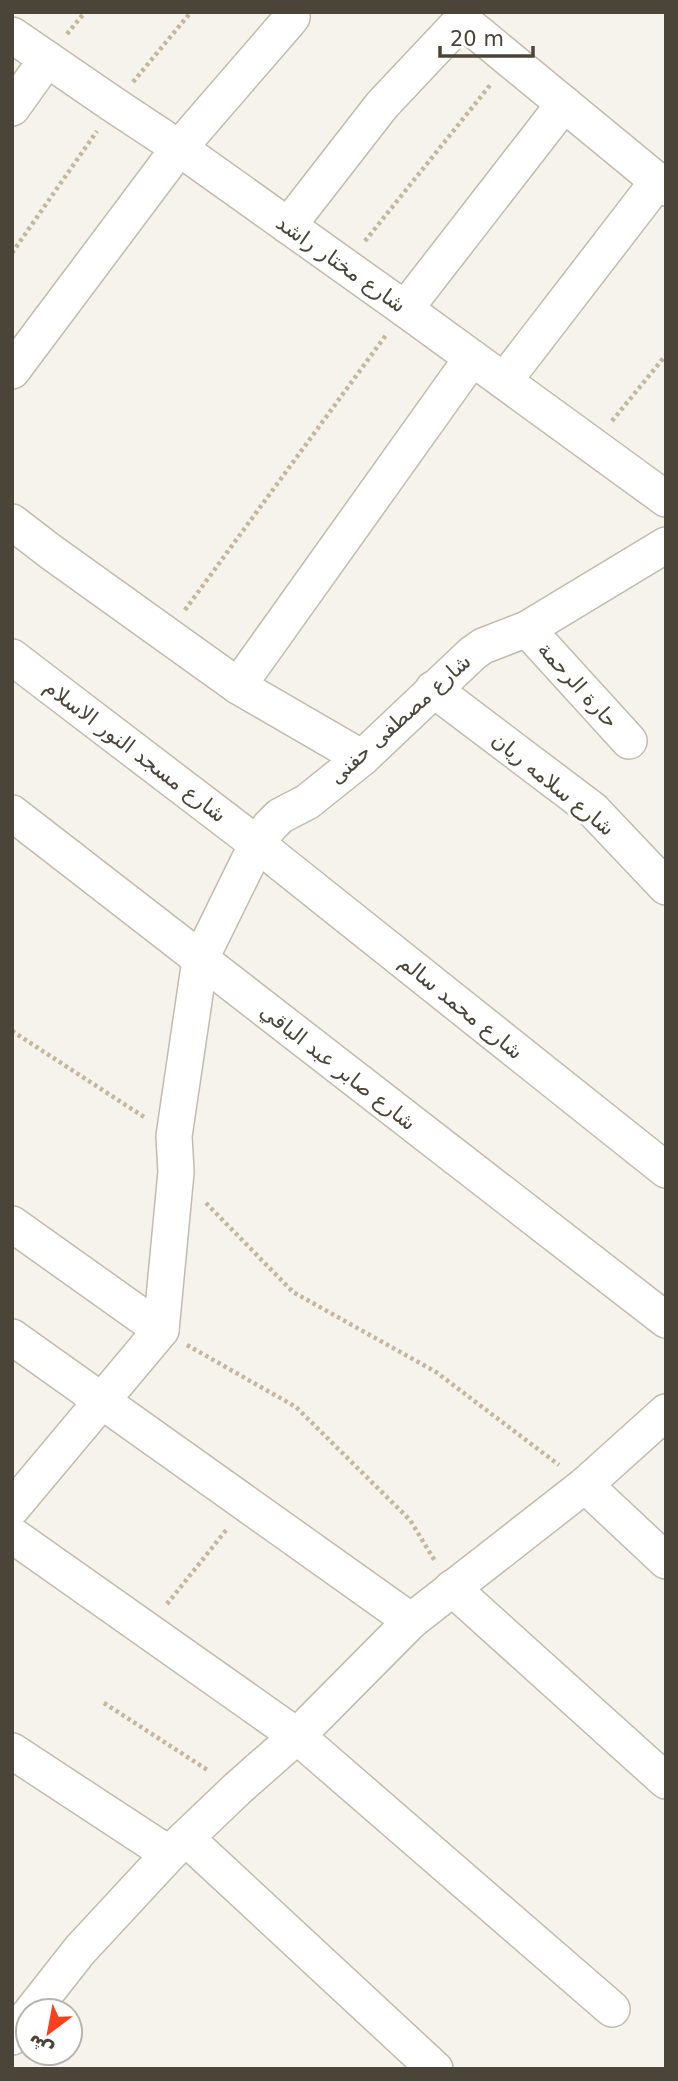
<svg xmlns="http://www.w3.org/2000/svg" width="678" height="2081" font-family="'DejaVu Sans',Cairo,sans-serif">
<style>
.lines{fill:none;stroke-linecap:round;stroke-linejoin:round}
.minor-casing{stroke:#c2bbae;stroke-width:38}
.path{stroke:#c4b79f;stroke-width:4.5;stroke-dasharray:3.5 3.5;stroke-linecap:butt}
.minor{stroke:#fff;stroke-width:35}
.labels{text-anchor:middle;stroke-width:6;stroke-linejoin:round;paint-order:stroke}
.street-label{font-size:21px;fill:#4b4439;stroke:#fff}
</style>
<rect width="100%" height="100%" fill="#f6f3ec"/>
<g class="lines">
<g class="minor-casing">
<g id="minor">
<polyline points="12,35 114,105 179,148 405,309 666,499"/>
<polyline points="12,108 47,59"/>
<polyline points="288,226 382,105 462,20 666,188"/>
<polyline points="405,309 564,104"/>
<polyline points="12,371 179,148 288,22 292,17 291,12"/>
<polyline points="504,381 658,181"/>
<polyline points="12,522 51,552 238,686 362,758"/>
<polyline points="527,629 629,741"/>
<polyline points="12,657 257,844 666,1170"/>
<polyline points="238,686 472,358"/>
<polyline points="433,689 593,810 666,887"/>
<polyline points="12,813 666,1320"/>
<polyline points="12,1224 161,1330"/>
<polyline points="12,1337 411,1621"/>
<polyline points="585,1485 666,1561"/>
<polyline points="12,1508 161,1330 176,1172 174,1136 200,960 257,844 270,826 280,816 307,802 362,758 473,653 483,646 527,629 666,545"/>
<polyline points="12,1535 297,1736 612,2009"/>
<polyline points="452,1588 666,1781"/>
<polyline points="12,1751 169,1854"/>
<polyline points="186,1838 435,2069"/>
<polyline points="32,2011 80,1950 169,1854 237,1789 297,1736 411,1621 585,1485 666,1412"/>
<polyline points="12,2037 28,2016"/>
</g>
</g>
<g class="path">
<polyline points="67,34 85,12"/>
<polyline points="133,82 191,12"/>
<polyline points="365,241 491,84"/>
<polyline points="12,253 97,131"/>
<polyline points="612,421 666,355"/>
<polyline points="185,610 386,335"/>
<polyline points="12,1031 144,1117"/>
<polyline points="206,1203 293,1292 436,1372 559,1465"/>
<polyline points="187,1345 296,1407 410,1520 435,1561"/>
<polyline points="167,1604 227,1529"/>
<polyline points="104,1703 209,1771"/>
</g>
<use href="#minor" class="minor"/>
</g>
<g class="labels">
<g class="street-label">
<text transform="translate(341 264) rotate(35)" y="7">شارع مختار راشد</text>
<text transform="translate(578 685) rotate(48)" y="7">حارة الرحمة</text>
<text transform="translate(400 719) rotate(-42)" y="7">شارع مصطفى حفنى</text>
<text transform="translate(135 751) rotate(37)" y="7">شارع مسجد النور الاسلام</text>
<text transform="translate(553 784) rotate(39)" y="7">شارع سلامه ريان</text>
<text transform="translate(461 1007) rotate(39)" y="7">شارع محمد سالم</text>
<text transform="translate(338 1067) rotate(38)" y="7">شارع صابر عبد الباقي</text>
</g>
</g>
<rect width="678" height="2081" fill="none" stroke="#4b4439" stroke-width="28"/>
<g transform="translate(49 2032) rotate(212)"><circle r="33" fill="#ffffff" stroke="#b7b4b0" stroke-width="2"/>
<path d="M0-5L12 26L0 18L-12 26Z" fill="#fc3f1d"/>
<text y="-10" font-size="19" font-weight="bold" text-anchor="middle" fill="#4b4439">ش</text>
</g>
<path d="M440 46v10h93v-10" fill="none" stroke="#4b4439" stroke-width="3.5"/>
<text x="450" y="46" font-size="21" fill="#4b4439" stroke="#ffffff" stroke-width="5" paint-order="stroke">20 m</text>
</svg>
